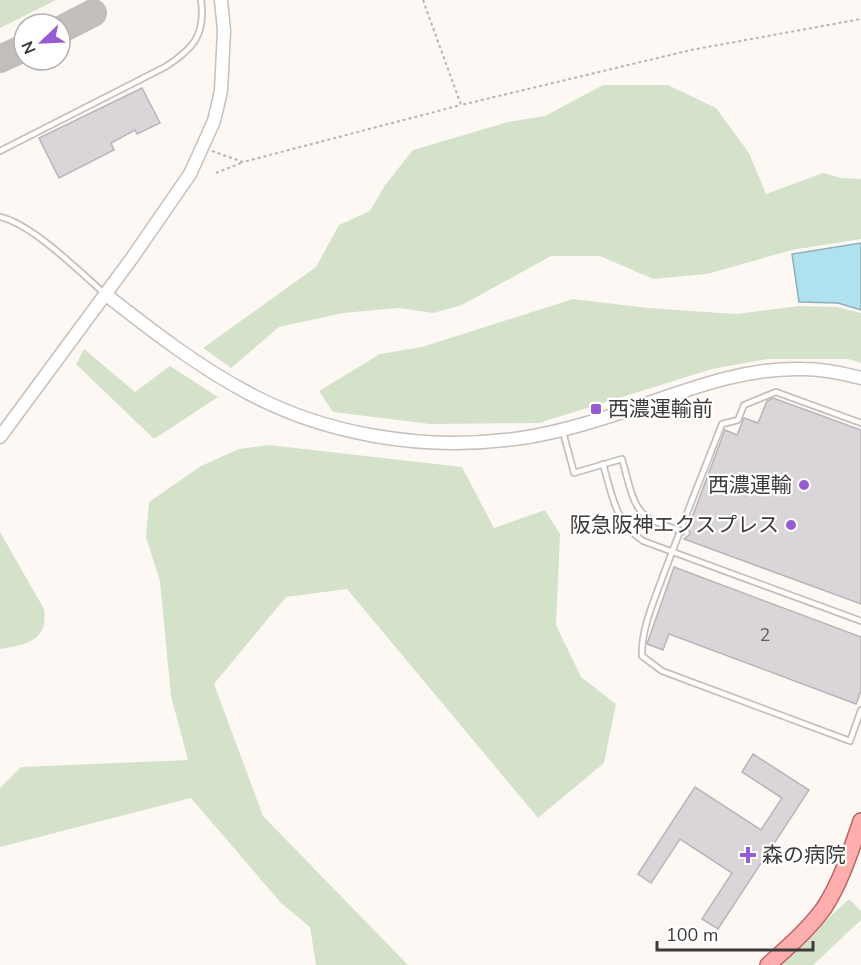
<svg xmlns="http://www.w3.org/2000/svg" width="861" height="965" font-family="'Nunito Sans','Noto Sans JP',sans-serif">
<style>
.green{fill:#d5e2ca}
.water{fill:#afe1ee;stroke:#8dafb8;stroke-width:1.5}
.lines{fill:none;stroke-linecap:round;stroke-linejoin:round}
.taxiway{stroke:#c2beba;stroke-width:28}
.building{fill:#dad5d9;stroke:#b9b4b8;stroke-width:1.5}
.service-casing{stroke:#c5c0bb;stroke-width:8}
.tertiary-casing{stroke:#c5c0bb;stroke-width:15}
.primary-casing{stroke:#ba6361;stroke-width:18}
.path{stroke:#b7b3b0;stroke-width:2;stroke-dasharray:3 3;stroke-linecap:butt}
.service{stroke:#fff;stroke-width:4.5}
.tertiary{stroke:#fff;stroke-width:12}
.primary{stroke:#feafad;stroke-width:15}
.service-bridge-casing{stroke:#c5c0bb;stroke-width:8;stroke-linecap:butt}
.service-bridge{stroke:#fff;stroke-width:4.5}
.poi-dot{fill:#985bd2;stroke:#fff;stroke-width:2}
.labels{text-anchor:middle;stroke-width:4.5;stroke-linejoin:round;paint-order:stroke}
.number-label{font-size:18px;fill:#646261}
.poi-label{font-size:21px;fill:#3d3b39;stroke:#fff;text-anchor:start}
</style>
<rect width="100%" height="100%" fill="#fef8f4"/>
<g class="green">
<polygon points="0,0 56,0 0,28"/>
<polygon points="603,85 668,85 716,108 749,153 766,194 823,173 842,178 861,179 861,239 792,250 707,274 653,279 600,256 551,256 462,305 433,313 399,308 343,313 279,327 231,368 203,348 316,267 339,225 370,211 385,185 413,150 508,122 545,116"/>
<polygon points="573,299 648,308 736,314 799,306 837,307 861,313 861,363 848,359 768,359 712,369 539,423 430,424 333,412 319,391 380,354 422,347"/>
<polygon points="84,349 135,392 170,366 218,397 154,439 76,364"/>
<polygon points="269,445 462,467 494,528 545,510 560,534 556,625 581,677 616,704 604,763 538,818 347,589 286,597 214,684 263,816 408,965 316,965 310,927 281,903 191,798 0,847 0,788 21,767 188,760 171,696 160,581 146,537 149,502 201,466 239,449"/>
<path d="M0,532L44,609C49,641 25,645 0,649Z"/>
<polygon points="849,899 861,911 861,920 813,965 777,965"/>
</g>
<polygon class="water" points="861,243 861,310 838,303 799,302 792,254"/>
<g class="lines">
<g class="taxiway">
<polyline points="60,30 93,13"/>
<polyline points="0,59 24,48"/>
</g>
</g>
<g class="building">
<polygon points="142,88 160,123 137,134 135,130 111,143 114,150 59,178 39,138"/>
<polygon points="773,398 861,430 861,604 684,539 690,534 688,528 725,430 737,435 744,418 758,423 767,401"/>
<polygon points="674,567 861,637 861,691 856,704 669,634 663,650 647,644"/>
<polygon points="753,754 809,790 718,929 702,919 732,873 680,839 651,883 638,874 695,787 761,830 782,798 742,772"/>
</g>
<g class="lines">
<g class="service-casing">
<g id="service">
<path d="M0,151L165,67C193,49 206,35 201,0"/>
<path d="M0,217C32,224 79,271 105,294"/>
<path d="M861,423L776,392L744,405L738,420L722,424C702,475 682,525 663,576C654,601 641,629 642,656L662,671L850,741L861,710"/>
<polyline points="563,432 574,473 622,459 625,470"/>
<path d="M603,464C612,495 615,522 643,541L861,621"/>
</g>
</g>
<g class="tertiary-casing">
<g id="tertiary">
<path d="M105,294C151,330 197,366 250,394C325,434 420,450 505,440C540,437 576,427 610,416C673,396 736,367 803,369C823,369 842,373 861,378"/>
<polyline points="0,437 132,258 190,174 214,121 221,91 224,31 221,0"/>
</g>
</g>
<g class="primary-casing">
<path id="primary" d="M768,965C788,947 808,930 824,908C841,882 851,850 861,821"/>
</g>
<g class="path">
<polyline points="423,0 461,105 691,50 861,19"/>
<polyline points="212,151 243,162 461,105"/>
<polyline points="216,173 241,163"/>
</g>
<use href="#service" class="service"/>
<use href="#tertiary" class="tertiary"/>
<use href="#primary" class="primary"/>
<g class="service-bridge-casing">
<path id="service-bridge" d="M625,470C637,517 640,518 686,532"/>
</g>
<use href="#service-bridge" class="service-bridge"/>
</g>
<g class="poi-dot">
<rect x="590" y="403" width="12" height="12" rx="3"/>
<circle cx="804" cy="485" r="6"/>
<circle cx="791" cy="525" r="6"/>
<path d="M745 846h6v6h6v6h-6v6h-6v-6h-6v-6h6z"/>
</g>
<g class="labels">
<g class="number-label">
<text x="765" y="641">2</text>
</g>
<g class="poi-label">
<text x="608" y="416">西濃運輸前</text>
<text x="792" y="492" text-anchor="end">西濃運輸</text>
<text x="779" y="532" text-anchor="end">阪急阪神エクスプレス</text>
<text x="762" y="862">森の病院</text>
</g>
</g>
<g transform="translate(42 42) rotate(247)"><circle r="28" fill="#ffffff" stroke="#b1b1b0" stroke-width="1.5"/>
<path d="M0-4.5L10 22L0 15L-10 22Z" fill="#985bd2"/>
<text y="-9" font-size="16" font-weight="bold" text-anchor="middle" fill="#3d3b39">N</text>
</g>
<path d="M657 941v9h156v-9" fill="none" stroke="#3d3b39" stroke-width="3"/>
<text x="666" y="941" font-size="18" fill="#3d3b39" stroke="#ffffff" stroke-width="4.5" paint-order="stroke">100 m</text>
</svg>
